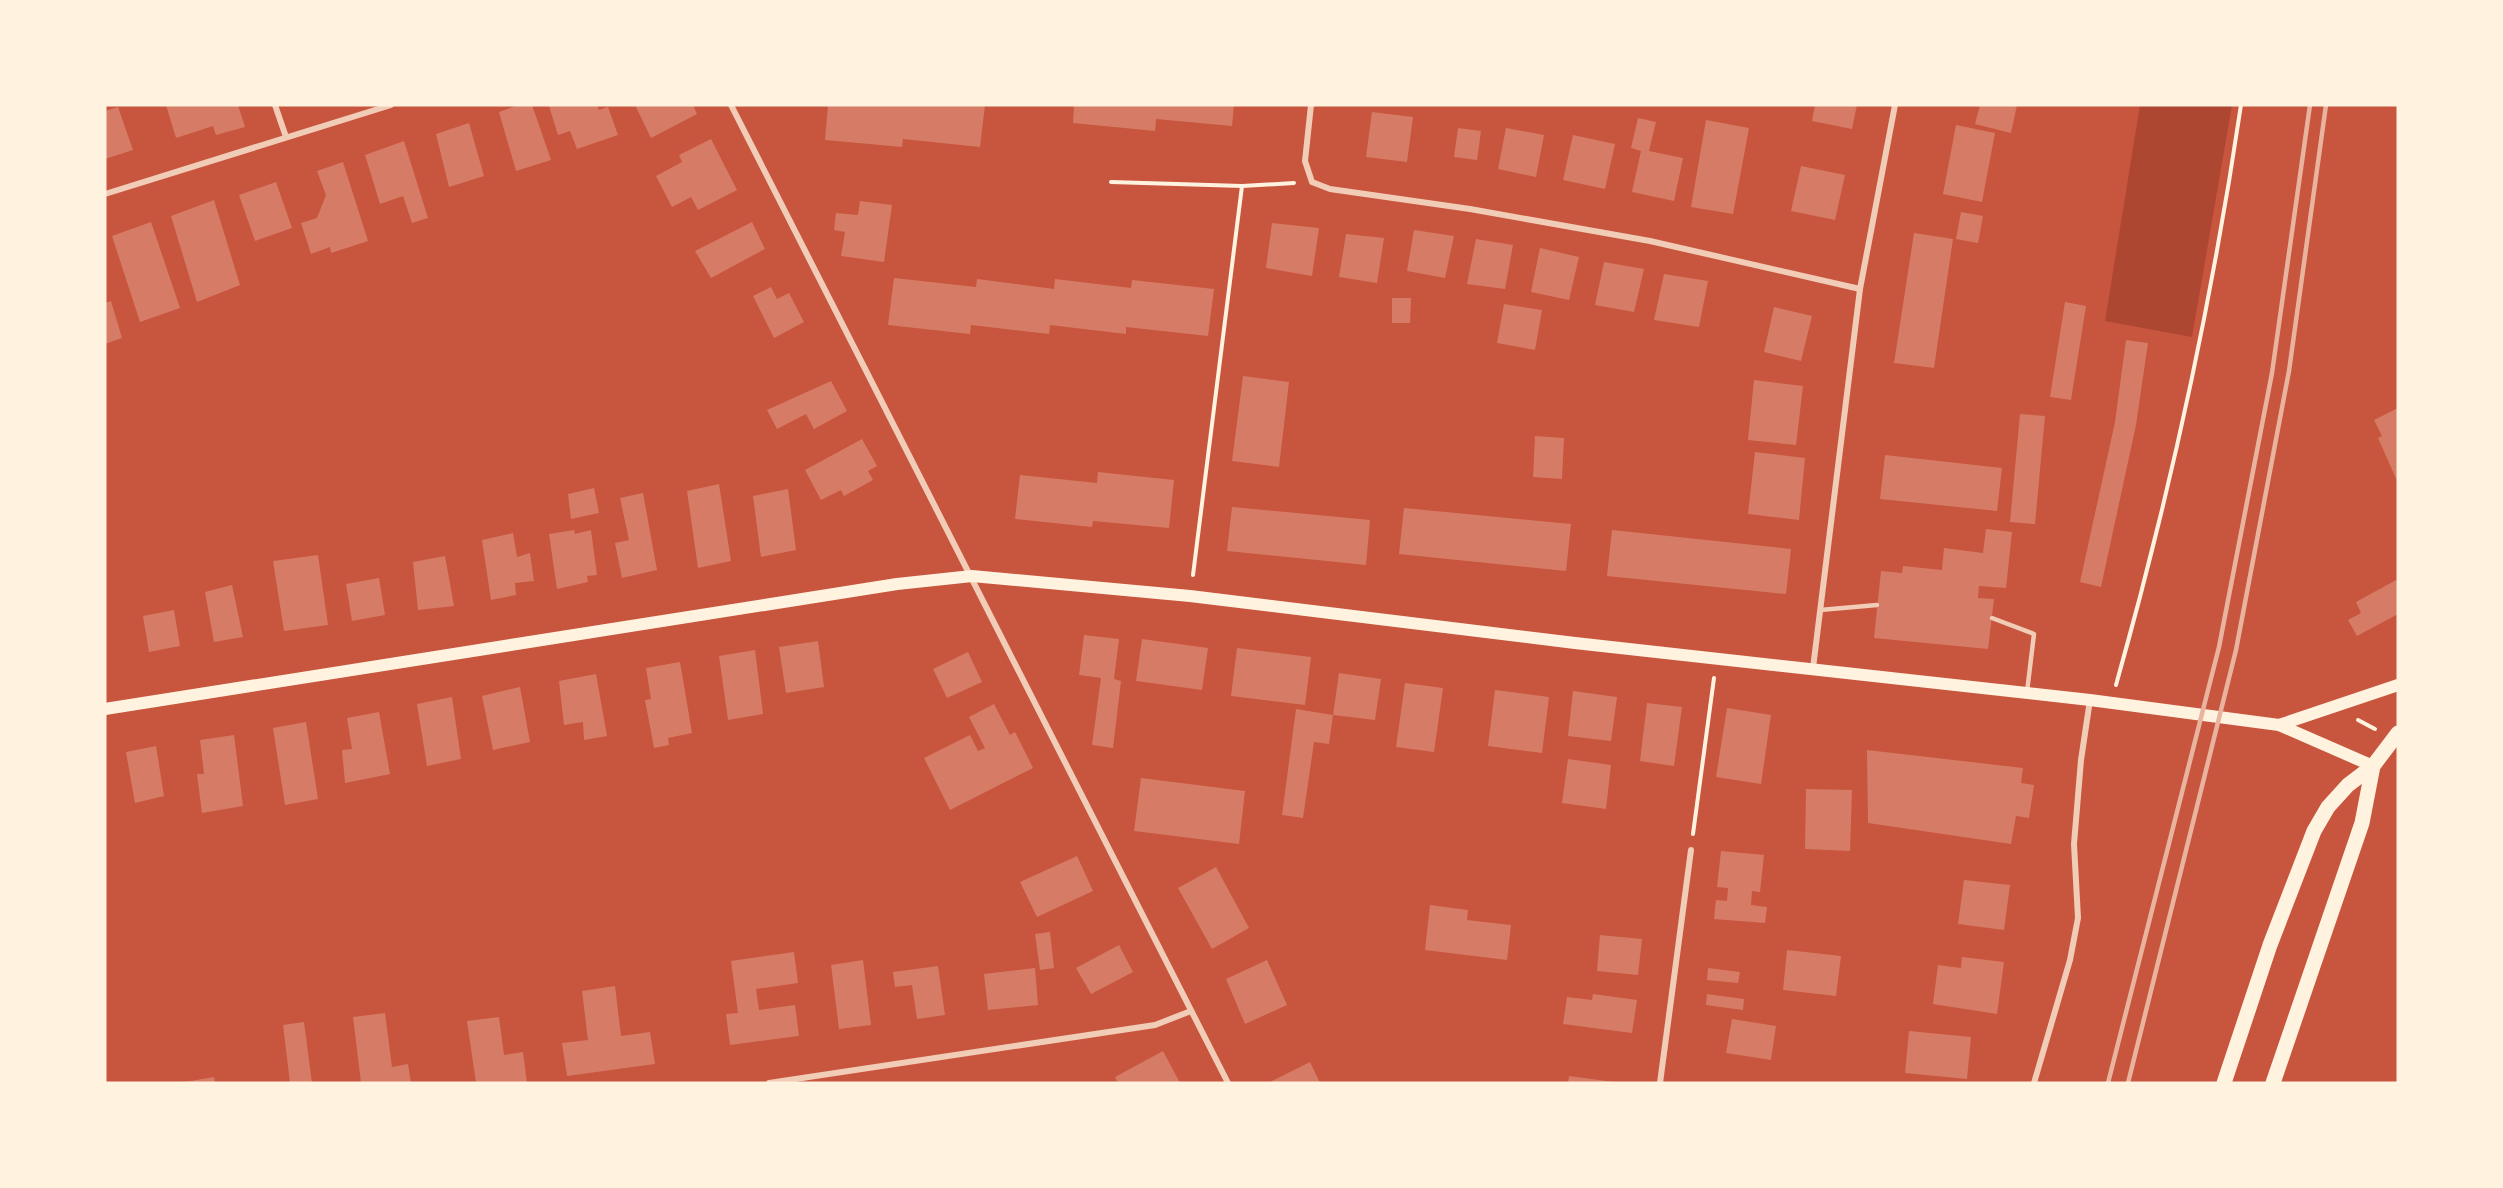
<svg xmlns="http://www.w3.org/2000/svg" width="2503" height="1188" font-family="Lato,sans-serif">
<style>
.green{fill:#ae4732}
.building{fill:#d67c66}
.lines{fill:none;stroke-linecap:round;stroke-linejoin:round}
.path{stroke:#fff3e0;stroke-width:4}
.service{stroke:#f1ccb7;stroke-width:4.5}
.minor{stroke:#f1ccb7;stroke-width:6}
.secondary{stroke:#fff3e0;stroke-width:12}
.primary{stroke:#fff3e0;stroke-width:15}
.rail{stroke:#e9b49f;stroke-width:4.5}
</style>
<rect width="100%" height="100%" fill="#c8553d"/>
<polygon class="green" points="2140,105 2232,105 2192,337 2105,321"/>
<g class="building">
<polygon points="166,105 238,105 245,127 216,135 213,126 176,138"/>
<polygon points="518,105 532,105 551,160 516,171 499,112"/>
<polygon points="597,105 599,110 608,107 618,135 577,149 570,131 558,135 549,106"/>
<polygon points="635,105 693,105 697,114 651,138"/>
<polygon points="828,105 985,105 980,147 903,139 902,147 825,140"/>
<polygon points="1074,105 1234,105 1232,126 1156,119 1155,131 1073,123"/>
<polygon points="1815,105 1857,105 1852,129 1812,121"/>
<polygon points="1980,105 2017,105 2011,133 1975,124"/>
<polygon points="118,107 133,150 105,159 105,111"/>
<polygon points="1372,112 1413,117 1407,162 1366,157"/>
<polygon points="1638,118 1656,122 1649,151 1683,158 1674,201 1632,192 1641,151 1631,148"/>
<polygon points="1706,120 1749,128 1733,214 1691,207"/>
<polygon points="469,123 484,176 449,187 436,134"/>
<polygon points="1956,125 1995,133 1982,202 1943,194"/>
<polygon points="1458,128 1481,131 1477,160 1454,157"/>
<polygon points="1506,128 1544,135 1536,177 1498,169"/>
<polygon points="1573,135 1615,144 1605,189 1563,180"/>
<polygon points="711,139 737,190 698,210 691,197 672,207 656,176 682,162 679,155"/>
<polygon points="404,141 428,218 412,223 403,196 380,204 365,155"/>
<polygon points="343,162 368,241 331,253 330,247 311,254 301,223 317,218 326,195 317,171"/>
<polygon points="1801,166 1845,175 1835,220 1791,211"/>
<polygon points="276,182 292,228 255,241 239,195"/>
<polygon points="214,200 240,285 197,302 171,216"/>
<polygon points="860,201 892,205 884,262 841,256 845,232 834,230 836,213 858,215"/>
<polygon points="1961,212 1983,216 1978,243 1956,239"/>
<polygon points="151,222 180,308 140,322 112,236"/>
<polygon points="752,222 765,249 711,278 695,251"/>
<polygon points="1272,223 1319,228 1312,276 1266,268"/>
<polygon points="1414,230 1454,236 1445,278 1407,271"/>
<polygon points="1914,233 1953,239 1934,368 1894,363"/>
<polygon points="1346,234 1384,238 1377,283 1339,277"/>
<polygon points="1476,239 1513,245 1505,289 1467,284"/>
<polygon points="1540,248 1579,257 1569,300 1531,292"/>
<polygon points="1604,262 1644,269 1634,312 1595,305"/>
<polygon points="1664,274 1708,281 1699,327 1654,320"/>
<polygon points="894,278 976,287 977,279 1054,289 1055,279 1131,288 1132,280 1214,289 1208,336 1126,327 1126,334 1050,325 1049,334 971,325 970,334 888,325"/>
<polygon points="771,287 777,299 789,293 804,322 774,338 753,296"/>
<polygon points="1392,298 1411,298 1410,323 1392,323"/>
<polygon points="111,301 122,338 105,344 105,303"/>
<polygon points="2065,302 2086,306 2071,400 2050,397"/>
<polygon points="1504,304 1542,310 1535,350 1497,343"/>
<polygon points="1774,307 1812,316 1801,361 1764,352"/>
<polygon points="2126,340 2148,343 2136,425 2101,587 2080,582 2115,422"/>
<polygon points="1243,376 1289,382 1279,467 1232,461"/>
<polygon points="1754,380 1803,386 1796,445 1748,440"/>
<polygon points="831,381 847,411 814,429 806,414 777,429 767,410"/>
<polygon points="2398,408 2398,483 2378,438 2382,436 2374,420"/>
<polygon points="2020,414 2045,416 2035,524 2010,522"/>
<polygon points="1535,436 1564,438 1562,479 1533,477"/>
<polygon points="862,439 877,466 868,471 873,480 844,496 841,490 821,500 805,470"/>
<polygon points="1755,452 1805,458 1799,520 1748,514"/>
<polygon points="1885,455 2002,468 1997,511 1880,499"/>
<polygon points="1098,472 1174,480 1169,528 1093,521 1092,527 1015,519 1020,475 1097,483"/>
<polygon points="719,484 731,561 698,568 687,491"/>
<polygon points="594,488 599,513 571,519 568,494"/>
<polygon points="788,489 796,550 761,557 753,496"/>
<polygon points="643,493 657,570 622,578 615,543 629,540 620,498"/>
<polygon points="1232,507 1370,520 1366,565 1227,551"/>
<polygon points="1404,508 1571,524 1566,571 1399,554"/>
<polygon points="1986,529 2012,532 2006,588 1979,586 1978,598 1994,599 1988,649 1874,638 1881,571 1902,573 1903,566 1942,570 1944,548 1983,553"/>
<polygon points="574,530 575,534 591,530 597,575 587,576 588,582 557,589 549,534"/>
<polygon points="1612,530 1791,549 1786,594 1607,576"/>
<polygon points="513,533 517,557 530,553 534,581 515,583 516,595 491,600 482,540"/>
<polygon points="318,555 328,625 284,631 273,561"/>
<polygon points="445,556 454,606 418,610 413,562"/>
<polygon points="379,578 385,615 352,621 346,584"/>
<polygon points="2398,579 2398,614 2357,636 2348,620 2361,613 2356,602"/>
<polygon points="232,585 243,637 214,642 205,592"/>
<polygon points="174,610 180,646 149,652 143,616"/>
<polygon points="1084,635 1119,639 1114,679 1121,681 1113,748 1092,745 1101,678 1079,675"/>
<polygon points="1142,639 1208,648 1202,690 1136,681"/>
<polygon points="818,641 824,687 786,693 779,647"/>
<polygon points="1237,648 1311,657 1305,705 1231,696"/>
<polygon points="755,650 763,714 728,720 719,656"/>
<polygon points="968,652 982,682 947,698 933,669"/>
<polygon points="680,662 692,733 668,738 669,745 654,748 645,700 651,699 646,668"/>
<polygon points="1339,673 1381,679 1375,720 1333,715"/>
<polygon points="596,674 607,736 584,740 583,722 564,725 559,681"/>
<polygon points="1405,683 1443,688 1434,752 1396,747"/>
<polygon points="520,687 530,742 493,750 482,696"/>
<polygon points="1495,690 1549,697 1542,753 1488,746"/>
<polygon points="1573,691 1617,697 1611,741 1568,736"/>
<polygon points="452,697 461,759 427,766 417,704"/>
<polygon points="1647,703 1682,707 1674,766 1640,761"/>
<polygon points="994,704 1010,735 1015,732 1033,768 950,810 924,758 970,735 978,751 985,748 969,717"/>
<polygon points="1727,708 1771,715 1761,784 1716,777"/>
<polygon points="1296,709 1333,715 1329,744 1314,742 1303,818 1282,815"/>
<polygon points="379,712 390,774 345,783 342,750 352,749 347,718"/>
<polygon points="306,722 318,799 285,805 273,728"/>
<polygon points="234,735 243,806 202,813 197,774 204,774 200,740"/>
<polygon points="156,746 164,796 135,803 126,752"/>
<polygon points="1867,750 2023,768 2021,783 2034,785 2029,818 2016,816 2011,844 1868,823"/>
<polygon points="1568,759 1611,765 1606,809 1562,803"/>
<polygon points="1141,778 1245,791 1239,844 1134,831"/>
<polygon points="1806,789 1852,790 1850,851 1805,849"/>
<polygon points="1721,851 1764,855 1760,892 1752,891 1751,905 1767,907 1765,923 1714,919 1716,900 1727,901 1728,888 1717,887"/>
<polygon points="1077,856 1093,891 1037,917 1020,882"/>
<polygon points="1216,867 1249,928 1212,949 1178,888"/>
<polygon points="1964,880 2010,885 2004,930 1958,924"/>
<polygon points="1430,905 1468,910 1467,920 1511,925 1507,960 1425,950"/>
<polygon points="1050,932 1054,968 1040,970 1035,934"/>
<polygon points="1600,935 1642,939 1638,975 1597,971"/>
<polygon points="1119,945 1133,972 1091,994 1076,968"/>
<polygon points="1787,950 1841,956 1836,996 1783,990"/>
<polygon points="794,952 798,983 756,989 759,1010 795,1005 799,1036 730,1045 726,1014 738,1013 731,961"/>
<polygon points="1962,957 2004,962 1997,1014 1933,1004 1938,965 1961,968"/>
<polygon points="863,960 871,1025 839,1029 831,965"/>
<polygon points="1267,960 1287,1005 1245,1024 1226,979"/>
<polygon points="938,966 945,1015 917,1019 912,985 895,987 893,972"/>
<polygon points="1035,968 1038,1005 988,1010 984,974"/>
<polygon points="1708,968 1740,972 1738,983 1707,980"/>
<polygon points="615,986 621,1036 650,1032 655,1064 567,1076 562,1043 588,1040 582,991"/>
<polygon points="1593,994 1637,1000 1632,1033 1563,1024 1567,997 1592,1000"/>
<polygon points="1707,994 1744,999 1743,1010 1706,1005"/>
<polygon points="385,1013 392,1067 408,1064 411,1083 361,1083 353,1017"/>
<polygon points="499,1017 504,1055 523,1052 527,1083 476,1083 467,1021"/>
<polygon points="1732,1019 1776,1026 1771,1060 1726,1053"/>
<polygon points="304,1022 312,1083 290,1083 283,1025"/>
<polygon points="1909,1031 1971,1037 1967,1079 1905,1073"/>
<polygon points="1163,1051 1180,1083 1118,1083 1115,1077"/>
<polygon points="1310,1062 1320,1083 1268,1083"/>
<polygon points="1569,1076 1614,1082 1614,1083 1568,1083"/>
<polygon points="214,1077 215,1083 185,1083 185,1082"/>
</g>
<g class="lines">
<g class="path">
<polyline points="1111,182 1242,186 1294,183"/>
<polyline points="1193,575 1242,186"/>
<path d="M2116,685C2170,494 2212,301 2241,105"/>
<polyline points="2358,720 2375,729"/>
<polyline points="1693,834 1714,678"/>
</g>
<g class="service">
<polyline points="1820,610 1877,605"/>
<polyline points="1992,618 2034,634 2027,692"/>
</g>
<g class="minor">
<polyline points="275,105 286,137"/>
<polyline points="731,105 1228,1083"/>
<polyline points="1311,105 1305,161 1312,182 1330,189 1470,209 1650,241 1860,289"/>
<polyline points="105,194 391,105"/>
<polyline points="1813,668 1860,289 1895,105"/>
<polyline points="769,1083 1155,1025 1191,1011"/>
<polyline points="1660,1083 1691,850"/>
<polyline points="2034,1083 2070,960 2078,918 2074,844 2081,760 2090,700"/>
</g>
<g class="secondary">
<polyline points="105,709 897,584 972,576 1190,596 1575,643 2090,700 2279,725 2373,766"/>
<polyline points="2279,725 2398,685"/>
</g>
<g class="primary">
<polyline points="2224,1083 2270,945 2314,831 2328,807 2348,785 2373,766 2398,733"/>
<polyline points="2273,1083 2362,823 2373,766"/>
</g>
<g class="rail">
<polyline points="2108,1083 2219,647 2272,373 2310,105"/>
<polyline points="2128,1083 2236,650 2289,371 2326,105"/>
</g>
</g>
<rect width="2503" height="1188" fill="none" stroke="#fff3e0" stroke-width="213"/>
</svg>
